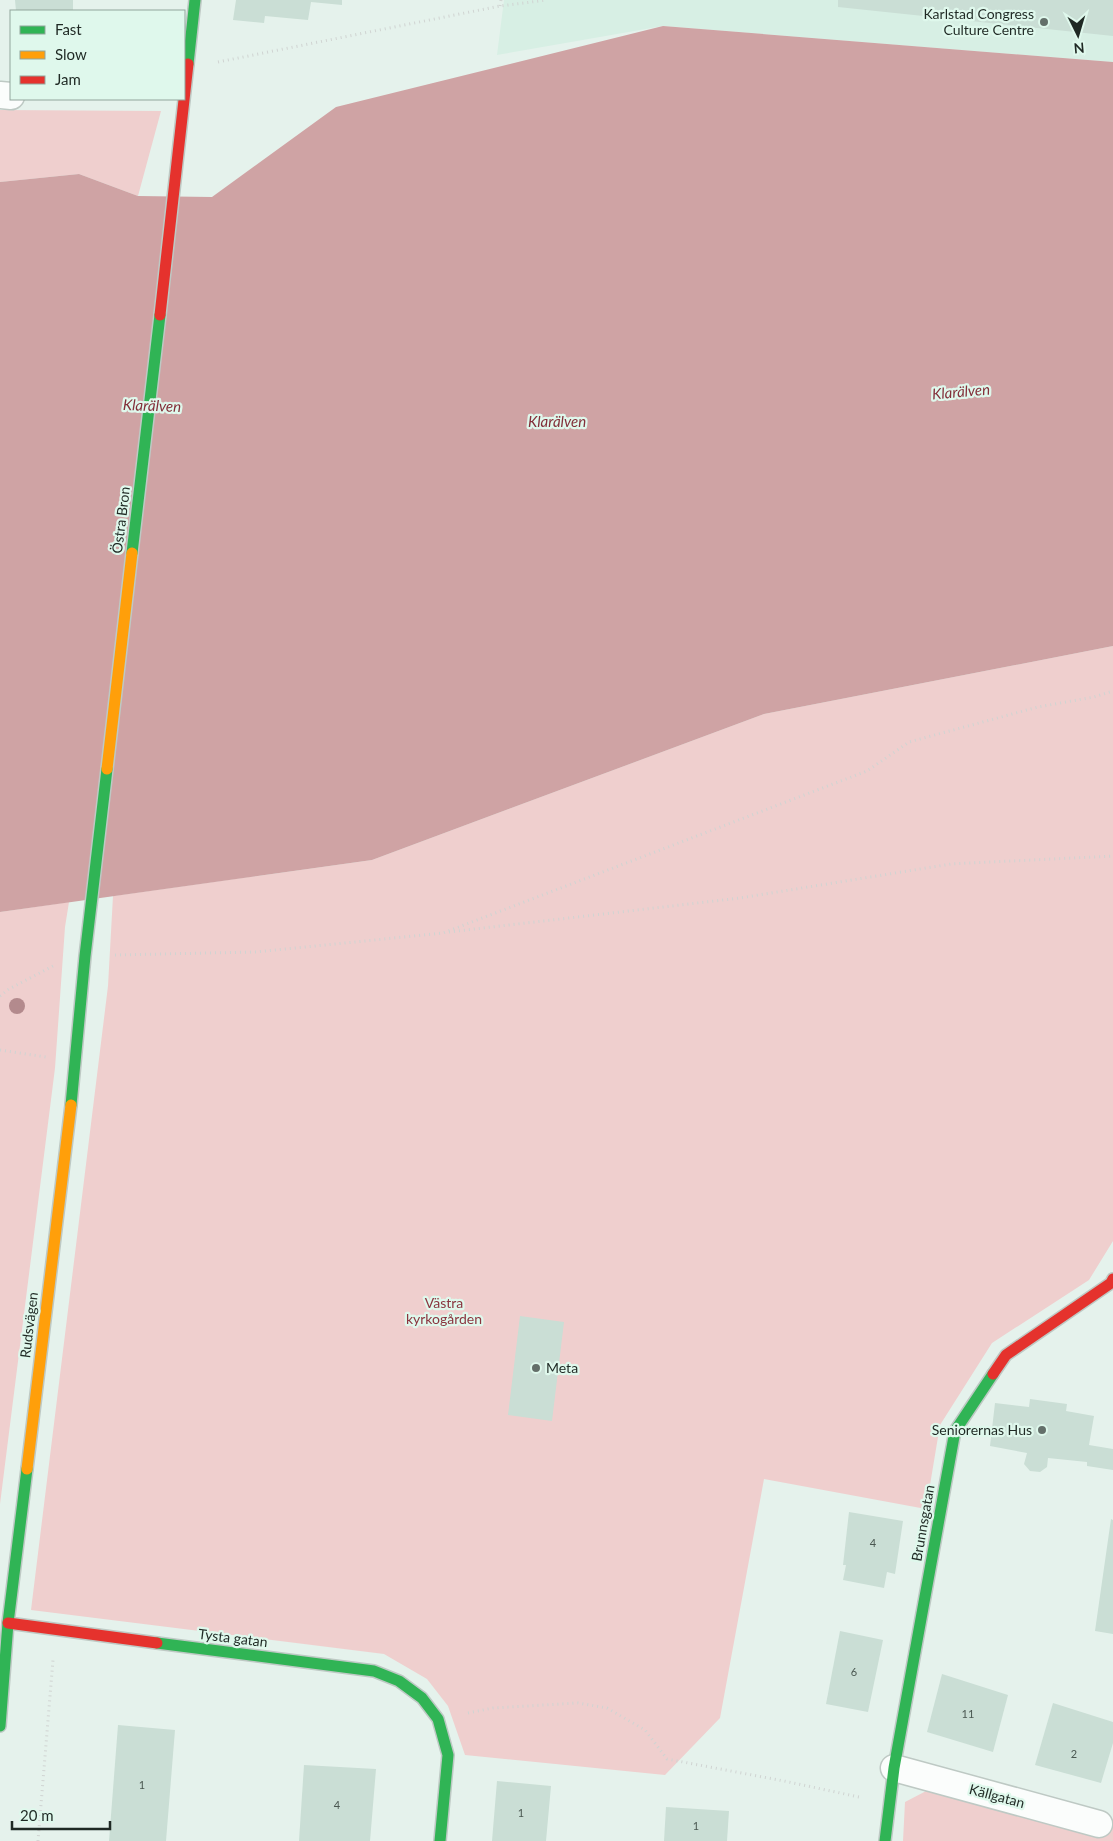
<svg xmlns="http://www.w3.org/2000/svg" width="1113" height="1841" font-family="Lato,sans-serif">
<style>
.built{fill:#d7efe4}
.green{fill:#efcfce}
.water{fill:#cfa3a4}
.building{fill:#caded5}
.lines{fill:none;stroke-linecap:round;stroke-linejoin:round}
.street-casing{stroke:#bec9c4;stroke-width:29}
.fast-casing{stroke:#bec9c4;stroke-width:14}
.slow-casing{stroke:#bec9c4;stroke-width:14}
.jam-casing{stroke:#bec9c4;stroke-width:14}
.path{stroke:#d0d4d2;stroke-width:3;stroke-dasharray:1 4;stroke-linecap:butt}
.street{stroke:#fbfdfc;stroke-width:26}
.fast{stroke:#30b455;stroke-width:11}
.slow{stroke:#ff9f0a;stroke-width:11}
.jam{stroke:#e5322d;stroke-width:11}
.tree{fill:#b38a8d}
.poi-dot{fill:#646f6a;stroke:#dff8ec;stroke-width:2}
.labels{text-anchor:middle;stroke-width:4.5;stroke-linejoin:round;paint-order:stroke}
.number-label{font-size:11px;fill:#4a5751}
.poi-label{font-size:14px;fill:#1f2924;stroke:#dff8ec;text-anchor:end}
.street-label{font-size:14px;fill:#1f2924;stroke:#dff8ec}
.park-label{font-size:14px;fill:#8a353f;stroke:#dff8ec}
.water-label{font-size:15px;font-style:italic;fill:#832f39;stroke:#dff8ec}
</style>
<rect width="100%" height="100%" fill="#e5f2ec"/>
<polygon class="built" points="504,0 1113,0 1113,62 663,26 497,55"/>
<g class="green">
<polygon points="0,110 161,111 138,196 79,174 0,182"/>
<polygon points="1113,646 1113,1241 1089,1280 992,1343 940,1425 926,1509 764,1479 720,1718 665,1775 465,1755 448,1706 427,1679 384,1654 31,1610 108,986 113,896 372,860 764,714"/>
<polygon points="69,902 65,927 55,1068 0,1504 0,912"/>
<polygon points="930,1789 1100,1838 1107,1819 1113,1820 1113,1841 903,1841 905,1802"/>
</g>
<polygon class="water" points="663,26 1113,62 1113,646 764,714 372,860 0,912 0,182 79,174 138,196 212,197 336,107"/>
<g class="building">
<polygon points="15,0 73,0 73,11 16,11"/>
<polygon points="236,0 342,0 342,5 311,2 308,20 265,16 264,23 233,20"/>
<polygon points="838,0 1113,0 1113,36 838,7"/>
<polygon points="520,1316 564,1322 552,1421 508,1415"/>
<polygon points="1030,1399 1067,1404 1066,1411 1094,1416 1089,1445 1113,1449 1113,1470 1087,1466 1087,1462 1048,1458 1047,1467 1040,1472 1030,1471 1024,1464 1027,1453 990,1446 995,1403 1029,1407"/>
<polygon points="849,1512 903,1521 895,1574 887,1572 884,1588 843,1580 846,1565 843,1565"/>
<polygon points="1111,1519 1113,1520 1113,1634 1095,1631"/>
<polygon points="840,1631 883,1640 868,1712 826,1704"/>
<polygon points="942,1674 1008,1695 993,1752 927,1732"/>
<polygon points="1053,1703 1113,1722 1113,1743 1101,1783 1035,1765"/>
<polygon points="118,1725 175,1730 166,1841 109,1841"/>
<polygon points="304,1765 376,1769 370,1841 299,1841"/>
<polygon points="497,1781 551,1786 546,1841 492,1841"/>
<polygon points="666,1807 729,1811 727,1841 664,1841"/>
</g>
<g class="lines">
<g class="street-casing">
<g id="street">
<polyline points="0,95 11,96"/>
<polyline points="894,1768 1099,1824"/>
</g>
</g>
<g class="fast-casing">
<g id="fast">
<polyline points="188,64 195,0"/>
<polyline points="132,553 160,315"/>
<polyline points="71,1105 85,956 107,769"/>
<polyline points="157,1643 374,1671 399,1681 422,1698 438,1719 448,1755 440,1841"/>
<polyline points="0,1726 8,1623 27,1469"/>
<polyline points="885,1841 894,1768 955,1431 993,1374"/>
</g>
</g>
<g class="slow-casing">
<g id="slow">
<polyline points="107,769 132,553"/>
<polyline points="27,1469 71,1105"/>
</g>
</g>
<g class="jam-casing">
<g id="jam">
<polyline points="160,315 188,64"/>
<polyline points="993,1374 1006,1355 1111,1283 1113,1279"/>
<polyline points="8,1623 157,1643"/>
</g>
</g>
<g class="path">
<polyline points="500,6 501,0"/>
<polyline points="218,62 500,6 547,0"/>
<polyline points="449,932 740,898 951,864 1113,856"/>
<polyline points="115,955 256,952 443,933 867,771 909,742 1038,707 1094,697 1113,691"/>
<polyline points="0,996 9,989 53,966"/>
<polyline points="0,1050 46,1057"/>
<polyline points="468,1713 493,1708 578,1703 607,1708 645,1730 667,1759 784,1781 859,1797"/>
<polyline points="38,1841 53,1660"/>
</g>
<use href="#street" class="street"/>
<use href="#fast" class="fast"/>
<use href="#slow" class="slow"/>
<use href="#jam" class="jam"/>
</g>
<circle class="tree" cx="17" cy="1006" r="8"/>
<g class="poi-dot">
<circle cx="1044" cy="22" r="5"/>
<circle cx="536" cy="1368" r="5"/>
<circle cx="1042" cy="1430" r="5"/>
</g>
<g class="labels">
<g class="number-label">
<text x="873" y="1547">4</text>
<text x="854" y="1676">6</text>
<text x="968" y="1718">11</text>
<text x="1074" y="1758">2</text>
<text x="142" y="1789">1</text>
<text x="337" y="1809">4</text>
<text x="521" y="1817">1</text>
<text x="696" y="1830">1</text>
</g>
<g class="poi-label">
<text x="1034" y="19">Karlstad Congress<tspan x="1034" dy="16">Culture Centre</tspan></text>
<text x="546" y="1373" text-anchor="start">Meta</text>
<text x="1032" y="1435">Seniorernas Hus</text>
</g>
<g class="street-label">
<text transform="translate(121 520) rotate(-83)" y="5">Östra Bron</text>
<text transform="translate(29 1325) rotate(-83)" y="5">Rudsvägen</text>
<text transform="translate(923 1523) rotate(-80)" y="5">Brunnsgatan</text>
<text transform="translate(233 1638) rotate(7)" y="5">Tysta gatan</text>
<text transform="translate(997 1796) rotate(15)" y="5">Källgatan</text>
</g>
<g class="park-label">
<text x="444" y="1308">Västra<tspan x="444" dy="16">kyrkogården</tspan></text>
</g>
<g class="water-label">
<text transform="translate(961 392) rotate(-5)" y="5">Klarälven</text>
<text transform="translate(152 406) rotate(2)" y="5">Klarälven</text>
<text x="557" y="427">Klarälven</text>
</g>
</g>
<rect x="10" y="10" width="175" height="90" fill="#dff8ec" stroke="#92a59c"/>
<rect x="20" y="26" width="25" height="8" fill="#30b455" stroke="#92a59c"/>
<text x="55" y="35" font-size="15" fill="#1f2924">Fast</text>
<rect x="20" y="51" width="25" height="8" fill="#ff9f0a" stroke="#92a59c"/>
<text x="55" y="60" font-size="15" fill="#1f2924">Slow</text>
<rect x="20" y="76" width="25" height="8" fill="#e5322d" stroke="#92a59c"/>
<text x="55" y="85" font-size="15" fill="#1f2924">Jam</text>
<g transform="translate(1078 35) rotate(175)" stroke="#dff8ec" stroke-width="4" paint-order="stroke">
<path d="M0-4L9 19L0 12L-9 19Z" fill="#1f2924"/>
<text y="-8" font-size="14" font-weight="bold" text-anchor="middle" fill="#1f2924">N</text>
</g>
<path d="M12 1821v8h98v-8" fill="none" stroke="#1f2924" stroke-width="2.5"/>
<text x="20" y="1821" font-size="15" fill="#1f2924" stroke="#dff8ec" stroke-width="4" paint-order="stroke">20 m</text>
</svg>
